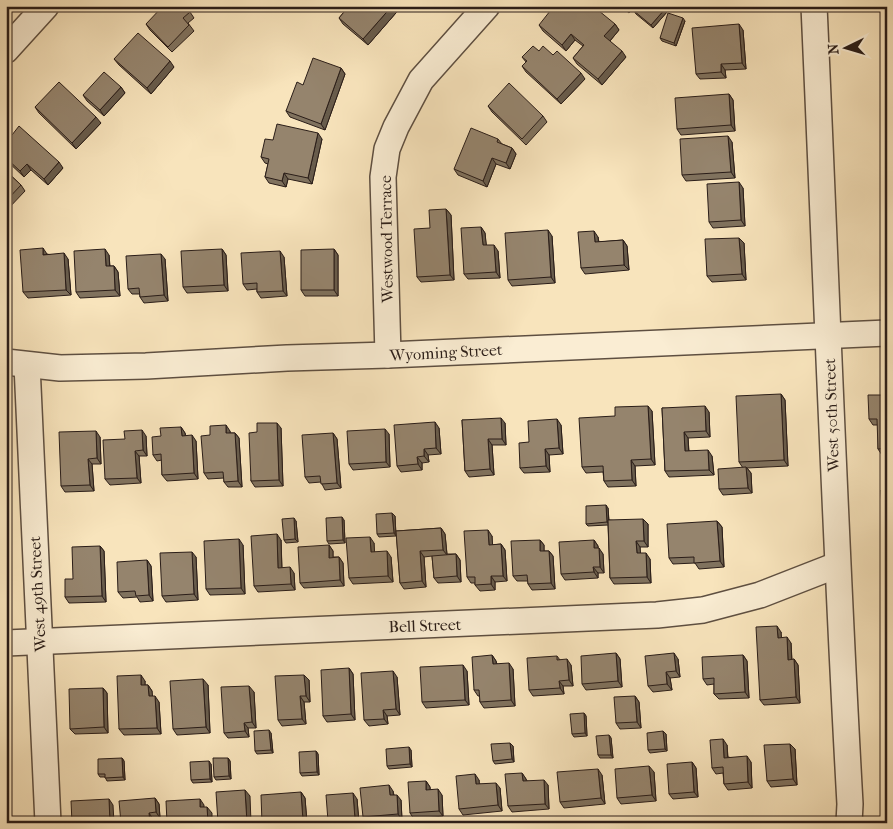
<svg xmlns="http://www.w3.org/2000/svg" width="893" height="829" font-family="'IM FELL French Canon',serif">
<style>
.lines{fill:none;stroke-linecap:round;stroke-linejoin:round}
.minor-casing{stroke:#5e4f41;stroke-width:28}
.minor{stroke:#faedd3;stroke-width:25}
.wall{fill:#80725e;stroke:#2a1d18}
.shaded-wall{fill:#685c4c;stroke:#2a1d18}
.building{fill:#95846d;stroke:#2a1d18}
.labels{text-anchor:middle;stroke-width:4;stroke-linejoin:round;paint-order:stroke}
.street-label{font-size:16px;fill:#2a1d18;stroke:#faedd3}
</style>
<rect width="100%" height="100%" fill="#f8e4bc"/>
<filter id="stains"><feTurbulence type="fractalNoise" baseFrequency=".004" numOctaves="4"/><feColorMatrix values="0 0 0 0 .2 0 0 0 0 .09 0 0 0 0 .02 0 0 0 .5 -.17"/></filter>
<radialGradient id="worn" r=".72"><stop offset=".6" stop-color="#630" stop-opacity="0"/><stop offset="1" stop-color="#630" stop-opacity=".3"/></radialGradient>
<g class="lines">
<g class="minor-casing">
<g id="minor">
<path d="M814,6C826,272 835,538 850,804L849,823"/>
<polyline points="6,50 46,6"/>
<polyline points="388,355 383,177 387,149 396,127 421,80 487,6"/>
<polyline points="6,362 60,368 146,366 287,358 388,355 887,333"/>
<polyline points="27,365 48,823"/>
<polyline points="6,643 657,615 703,610 760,595 837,565"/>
</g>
</g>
<use href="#minor" class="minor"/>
</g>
<g class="wall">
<polygon points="349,6 402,6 368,45 343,24 339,18"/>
<polygon points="621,6 635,6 629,13"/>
<polygon points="634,11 667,12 653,28 636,14"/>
<polygon points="190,12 194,18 188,23 194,31 172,52 150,30 146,24"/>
<polygon points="685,21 676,46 662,41 660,38"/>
<polygon points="615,24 619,30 610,41 626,57 602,85 577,64 573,58 583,46 575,40 566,51 543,31 539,25"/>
<polygon points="743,30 746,69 725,70 726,78 700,79 696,74"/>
<polygon points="539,51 553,55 585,79 561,104 526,72 522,66 526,62 522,57"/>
<polygon points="114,59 174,67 151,94 119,65"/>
<polygon points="341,68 345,74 325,130 290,117 286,111 303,85"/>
<polygon points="121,87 125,93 104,116 87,101 83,95"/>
<polygon points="729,94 733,100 735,131 681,135 677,129"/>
<polygon points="488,106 543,116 547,122 526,145 492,112"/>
<polygon points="887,106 887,126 883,120"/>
<polygon points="35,107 101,123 76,149 39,113"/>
<polygon points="6,130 12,135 63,168 48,185 31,170 24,177 6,160"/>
<polygon points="322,139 312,184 288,179 286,187 269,183 265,177 268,164 265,163 261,157 273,140"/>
<polygon points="498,139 502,144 512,148 516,154 510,169 496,164 487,187 458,175 454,169"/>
<polygon points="732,142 735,178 686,181 682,175"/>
<polygon points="6,171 21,185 25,191 6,211"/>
<polygon points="743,188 745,226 713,228 709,222"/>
<polygon points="446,209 451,215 454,280 421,282 417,277"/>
<polygon points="481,227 485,233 486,245 498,251 500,278 468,279 464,274"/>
<polygon points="552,236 555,283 512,286 508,280"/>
<polygon points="598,237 599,242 623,240 627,246 629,270 585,274 581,268"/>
<polygon points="739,238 744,243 746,280 712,282 707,276"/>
<polygon points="222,249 226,255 228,291 187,293 183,287"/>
<polygon points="334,249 338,255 338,296 305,296 301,290"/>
<polygon points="47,254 68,259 71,295 28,298 23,292"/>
<polygon points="109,255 110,266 114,266 118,272 120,296 80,298 76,292"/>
<polygon points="284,257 287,296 261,298 257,292 257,289 247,290 243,284"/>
<polygon points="165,259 168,301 144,303 140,297 140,294 132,294 128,289"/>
<polygon points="781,394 785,400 788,466 747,468 751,473 752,493 723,495 719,489 743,468 739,462"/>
<polygon points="887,395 887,454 882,455 878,449 878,425 873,425 869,419"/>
<polygon points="662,408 709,412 710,437 688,438 689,451 712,456 714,475 669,477 665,471"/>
<polygon points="652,411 655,465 635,466 636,486 608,487 604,481 603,472 586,473 582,467 615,416"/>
<polygon points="462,420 505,423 506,445 492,445 494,475 469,477 465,471"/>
<polygon points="561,425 563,454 549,455 550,472 524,473 520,468 529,442"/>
<polygon points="181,427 185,433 186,436 196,441 198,479 167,481 162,475 162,460 157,461 153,455 161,436"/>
<polygon points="281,428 283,486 255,487 251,481 257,432"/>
<polygon points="439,428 441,454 428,455 429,462 422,463 422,470 401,472 397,466"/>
<polygon points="230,431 230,433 235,433 239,438 242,487 228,487 224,482 224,478 208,479 204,473 210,435"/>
<polygon points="333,433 337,439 341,488 325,490 321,482 309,483 305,477"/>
<polygon points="389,434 390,467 353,470 349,464"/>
<polygon points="146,436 147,456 139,456 141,483 110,485 105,479 125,439"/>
<polygon points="100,437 101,464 92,464 94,491 65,492 61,486"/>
<polygon points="887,489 887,531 883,526"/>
<polygon points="608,508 609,520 648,524 648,547 640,547 640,553 650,559 651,583 614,584 610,578 608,525 588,526 586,524"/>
<polygon points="395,516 396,536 379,537 377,534"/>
<polygon points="344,520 345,543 329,544 327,541"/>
<polygon points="296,521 298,542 286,543 284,540"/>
<polygon points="717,521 722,527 724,567 699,569 695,563 673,564 669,558"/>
<polygon points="441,528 445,534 447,554 456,554 460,560 461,582 438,583 434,578 432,556 424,557 426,587 404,589 400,583 396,531"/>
<polygon points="492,536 492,545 501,544 505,550 507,581 495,582 495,590 480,591 475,585 475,583 471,583 467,577"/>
<polygon points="281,540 282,568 294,573 295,590 258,592 254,586"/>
<polygon points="540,540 544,545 544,551 549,551 553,556 555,589 532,590 528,584 528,581 517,581 513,576"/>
<polygon points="594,540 598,546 598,548 603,554 604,573 598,573 598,578 565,580 561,574"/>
<polygon points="374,543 374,552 391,557 393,582 353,584 349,578"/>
<polygon points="243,545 245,594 210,595 206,589"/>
<polygon points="329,545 333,551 333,557 339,557 343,563 344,586 304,588 300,583"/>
<polygon points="100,546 104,551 106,602 69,603 65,597"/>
<polygon points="196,557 198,600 166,602 162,596"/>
<polygon points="147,560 151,566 153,601 140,602 137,597 123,598 118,592"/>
<polygon points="781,632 781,638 791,643 792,660 794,659 798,665 800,703 764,705 760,700"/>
<polygon points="616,653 620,659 622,687 586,690 582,684"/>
<polygon points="492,655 496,661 497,664 513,669 515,706 484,708 480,702 480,696 478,696 474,690"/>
<polygon points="743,655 747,661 749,698 719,699 714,694 714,684 707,685 703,679"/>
<polygon points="557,656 560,660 571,665 573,686 563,686 564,694 533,696 529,690"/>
<polygon points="678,659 680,677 670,678 672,690 653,692 648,686"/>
<polygon points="349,668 353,674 355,720 327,722 323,716"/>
<polygon points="467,671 469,705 426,708 422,702"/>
<polygon points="397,677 400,715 387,716 388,724 369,726 364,720"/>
<polygon points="309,680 310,702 304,702 306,724 282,726 278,720"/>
<polygon points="145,681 145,685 148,685 152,691 152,696 159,702 161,734 124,735 119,729"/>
<polygon points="208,685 210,733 177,735 173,729"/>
<polygon points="103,688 107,693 108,733 75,734 70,729"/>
<polygon points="254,692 256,728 248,728 249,737 228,738 224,733"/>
<polygon points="635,696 639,702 641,728 620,729 616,723"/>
<polygon points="584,713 586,716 587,736 574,737 572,734"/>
<polygon points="663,731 666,734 667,751 650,753 648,750"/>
<polygon points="271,733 273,753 257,754 255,751"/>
<polygon points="609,735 611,738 613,758 600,758 598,755"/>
<polygon points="790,744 795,749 797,785 771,787 767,781"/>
<polygon points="727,745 728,757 751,762 752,788 728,790 724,784 723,773 716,774 712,768"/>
<polygon points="513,746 514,762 495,764 493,761"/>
<polygon points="411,750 412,767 389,769 387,766"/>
<polygon points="316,751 318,754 319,775 302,776 300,773"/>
<polygon points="122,758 124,761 125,780 107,781 105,777 100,777 98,774"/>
<polygon points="228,758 230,761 231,779 216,780 214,777"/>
<polygon points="692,762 696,768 698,797 673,799 669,794"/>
<polygon points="211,764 212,782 193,783 191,780"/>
<polygon points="654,772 656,801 621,804 617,798"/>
<polygon points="522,773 526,779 527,781 548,785 549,809 512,812 508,806"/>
<polygon points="602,775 605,804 564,808 560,802"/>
<polygon points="479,780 479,784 500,788 502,811 463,815 459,809"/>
<polygon points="426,781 430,787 430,789 442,795 443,816 414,819 410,813"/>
<polygon points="393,791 394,795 401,800 402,820 367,823 363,817"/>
<polygon points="301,792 305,798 307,823 262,823"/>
<polygon points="155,798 159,804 160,818 121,823"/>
<polygon points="357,799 359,823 329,823 328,821"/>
</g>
<g class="shaded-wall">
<polygon points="392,6 402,6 368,45 363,39"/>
<polygon points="626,6 635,6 629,13 625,7"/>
<polygon points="665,9 667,12 653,28 651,25"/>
<polygon points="683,18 685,21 676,46 674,43"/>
<polygon points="615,24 619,30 609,42 604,36"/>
<polygon points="739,24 743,30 746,69 742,63"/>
<polygon points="571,34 575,40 566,51 562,45"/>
<polygon points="622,51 626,57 602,85 598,79"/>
<polygon points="170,61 174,67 151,94 147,88"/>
<polygon points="721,64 725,70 726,78 721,72"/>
<polygon points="341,68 345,74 325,130 321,124"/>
<polygon points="581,73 585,79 561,104 557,99"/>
<polygon points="121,87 125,93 104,116 100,110"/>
<polygon points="729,94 733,100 735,131 731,125"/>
<polygon points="96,117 101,123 76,149 72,143"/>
<polygon points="318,133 322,139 312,184 308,178"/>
<polygon points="728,136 732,142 735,178 731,172"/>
<polygon points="512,148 516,154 510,169 506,163"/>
<polygon points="492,158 496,164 487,187 483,181"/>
<polygon points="59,162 63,168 48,185 44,179"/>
<polygon points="27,164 31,170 24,177 20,171"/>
<polygon points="284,173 288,179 286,187 282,181"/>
<polygon points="739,182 743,188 745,226 741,220"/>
<polygon points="446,209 451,215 454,280 450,275"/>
<polygon points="481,227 485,233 487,251 483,245"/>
<polygon points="548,230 552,236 555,283 551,277"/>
<polygon points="594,231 598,237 599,248 595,242"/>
<polygon points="739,238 744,243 746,280 742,274"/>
<polygon points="623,240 627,246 629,270 624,265"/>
<polygon points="494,245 498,251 500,278 496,272"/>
<polygon points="43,248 47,254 43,255"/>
<polygon points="105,249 109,255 110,272 106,266"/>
<polygon points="222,249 226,255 228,291 224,285"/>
<polygon points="334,249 338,255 338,296 334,290"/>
<polygon points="280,251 284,257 287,296 283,291"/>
<polygon points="64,253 68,259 71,295 66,290"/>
<polygon points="161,254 165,259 168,301 164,295"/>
<polygon points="114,266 118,272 120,296 115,290"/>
<polygon points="781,394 785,400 788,466 784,460"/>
<polygon points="648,406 652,411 655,465 651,459"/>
<polygon points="705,406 709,412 710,437 706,431"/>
<polygon points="501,418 505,423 506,445 502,439"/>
<polygon points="557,419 561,425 563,454 559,448"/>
<polygon points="435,422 439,428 441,454 436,448"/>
<polygon points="277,423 281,428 283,486 279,480"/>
<polygon points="226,425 230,431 230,439 226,433"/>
<polygon points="181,427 185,433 186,442 182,436"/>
<polygon points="385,429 389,434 390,467 386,462"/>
<polygon points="142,430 146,436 147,456 143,450"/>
<polygon points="96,431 100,437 101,464 97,458"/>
<polygon points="684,432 688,438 689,457 685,451"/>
<polygon points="235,433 239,438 242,487 238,481"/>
<polygon points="333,433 337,439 341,488 337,483"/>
<polygon points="192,435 196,441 198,479 194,473"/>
<polygon points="488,439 492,445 494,475 490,469"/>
<polygon points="424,449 428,455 429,462 424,456"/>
<polygon points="545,449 549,455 550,472 546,466"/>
<polygon points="708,450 712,456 714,475 709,470"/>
<polygon points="135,451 139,456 141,483 137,478"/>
<polygon points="417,457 422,463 422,470 418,464"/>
<polygon points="88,459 92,464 94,491 90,485"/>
<polygon points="631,460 635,466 636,486 632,480"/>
<polygon points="746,467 751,473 752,493 748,488"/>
<polygon points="606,505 608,508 609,525 607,522"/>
<polygon points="392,513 395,516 396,536 394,533"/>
<polygon points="342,517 344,520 345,543 343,540"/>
<polygon points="294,518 296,521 298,542 295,539"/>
<polygon points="643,519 648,524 648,547 644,541"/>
<polygon points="717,521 722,527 724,567 720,561"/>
<polygon points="441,528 445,534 447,555 443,550"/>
<polygon points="488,530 492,536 493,551 489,545"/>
<polygon points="277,534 281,540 282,574 278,568"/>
<polygon points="370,537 374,543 375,558 371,552"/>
<polygon points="239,539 243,545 245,594 241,588"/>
<polygon points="540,540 544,545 544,557 540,551"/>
<polygon points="594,540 598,546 598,554 594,548"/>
<polygon points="636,541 640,547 641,559 637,553"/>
<polygon points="501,544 505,550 507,581 503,576"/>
<polygon points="329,545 333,551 333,563 329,558"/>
<polygon points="100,546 104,551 106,602 102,596"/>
<polygon points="599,548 603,554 604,573 600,567"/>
<polygon points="387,551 391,557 393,582 388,576"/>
<polygon points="420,551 424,557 426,587 422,581"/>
<polygon points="549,551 553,556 555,589 551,583"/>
<polygon points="192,552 196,557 198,600 194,594"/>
<polygon points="646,553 650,559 651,583 647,577"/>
<polygon points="456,554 460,560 461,582 457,576"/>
<polygon points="339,557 343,563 344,586 340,580"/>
<polygon points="147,560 151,566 153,601 149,595"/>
<polygon points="290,567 294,573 295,590 291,584"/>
<polygon points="593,567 598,573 598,578 594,572"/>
<polygon points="491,576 495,582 495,590 491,584"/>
<polygon points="777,626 781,632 782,644 778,638"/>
<polygon points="787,637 791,643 792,666 788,660"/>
<polygon points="616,653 620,659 622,687 618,681"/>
<polygon points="674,653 678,659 680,677 676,671"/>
<polygon points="492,655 496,661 497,670 493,664"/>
<polygon points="743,655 747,661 749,698 745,692"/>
<polygon points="567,659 571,665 573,686 569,680"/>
<polygon points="794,659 798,665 800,703 796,697"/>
<polygon points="509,663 513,669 515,706 511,700"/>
<polygon points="463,665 467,671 469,705 465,700"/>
<polygon points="349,668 353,674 355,720 351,714"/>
<polygon points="393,671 397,677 400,715 396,709"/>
<polygon points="666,672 670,678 672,690 667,684"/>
<polygon points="141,675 145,681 145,691 141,685"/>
<polygon points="304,675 309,680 310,702 306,696"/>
<polygon points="203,679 208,685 210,733 206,727"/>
<polygon points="559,681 563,686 564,694 560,688"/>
<polygon points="148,685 152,691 153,702 149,696"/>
<polygon points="249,686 254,692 256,728 252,722"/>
<polygon points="103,688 107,693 108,733 104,727"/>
<polygon points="155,696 159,702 161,734 157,728"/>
<polygon points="300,696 304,702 306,724 302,719"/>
<polygon points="635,696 639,702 641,728 637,722"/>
<polygon points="383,710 387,716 388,724 384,719"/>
<polygon points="584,713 586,716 587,736 585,733"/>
<polygon points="244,723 248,728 249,737 245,731"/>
<polygon points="269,730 271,733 273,753 271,750"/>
<polygon points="663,731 666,734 667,751 665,749"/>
<polygon points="609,735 611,738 613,758 611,755"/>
<polygon points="723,739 727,745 728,764 724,758"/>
<polygon points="510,743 513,746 514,762 512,759"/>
<polygon points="790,744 795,749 797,785 793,779"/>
<polygon points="409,747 411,750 412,767 410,764"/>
<polygon points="316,751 318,754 319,775 317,772"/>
<polygon points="747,756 751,762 752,788 748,782"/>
<polygon points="122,758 124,761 125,780 123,777"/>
<polygon points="228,758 230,761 231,779 229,776"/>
<polygon points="209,761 211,764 212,782 210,779"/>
<polygon points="692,762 696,768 698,797 694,792"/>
<polygon points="649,766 654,772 656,801 652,795"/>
<polygon points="598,769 602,775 605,804 601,798"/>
<polygon points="522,773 526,779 527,787 523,781"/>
<polygon points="475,774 479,780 480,790 476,784"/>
<polygon points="544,780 548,785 549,809 545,804"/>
<polygon points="426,781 430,787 430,795 426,790"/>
<polygon points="496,783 500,788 502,811 498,805"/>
<polygon points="389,785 393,791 394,801 390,795"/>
<polygon points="438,789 442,795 443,816 439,811"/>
<polygon points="245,790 250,796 251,823 247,823"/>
<polygon points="301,792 305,798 307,823 304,823 303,821"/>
<polygon points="353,793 357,799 359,823 357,823 355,819"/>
<polygon points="397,795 401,800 402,820 398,814"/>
<polygon points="155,798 159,804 160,818 156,812"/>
<polygon points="109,799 113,805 114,823 110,823"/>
<polygon points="200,799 204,805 204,813 200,807"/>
<polygon points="207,807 212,813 212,823 208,823"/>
<polygon points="149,813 153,819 153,823 150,823"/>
</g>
<g class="building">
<polygon points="163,6 184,6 190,12 183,18 189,25 168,47 146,24"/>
<polygon points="349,6 392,6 363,39 339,18"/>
<polygon points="554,6 593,6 615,24 604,36 622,51 598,79 573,58 584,45 571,34 562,45 539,25"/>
<polygon points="638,6 662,6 665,9 651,25 634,11"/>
<polygon points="668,13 683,18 674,43 660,38"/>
<polygon points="739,24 742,63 721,64 721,72 696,74 692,28"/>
<polygon points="138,33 170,61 147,88 114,59"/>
<polygon points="533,46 539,51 543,46 553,55 557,51 581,73 557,99 522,66 527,61 522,57"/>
<polygon points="313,58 341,68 321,124 286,111 297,82 303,85"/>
<polygon points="104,72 121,87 100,110 83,95"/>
<polygon points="59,82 96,117 72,143 35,107"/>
<polygon points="509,83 543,116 522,139 488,106"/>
<polygon points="729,94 731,125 677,129 675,98"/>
<polygon points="882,106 887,106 887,120 883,120"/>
<polygon points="277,124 318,133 308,178 284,173 282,181 265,177 269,159 261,157 265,139 273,140"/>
<polygon points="19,126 59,162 44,179 27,164 20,171 6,158 6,130 12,135"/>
<polygon points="471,128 498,139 497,142 512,148 506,163 492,158 483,181 454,169"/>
<polygon points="728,136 731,172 682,175 680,139"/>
<polygon points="883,155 887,155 887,190 885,191"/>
<polygon points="6,171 21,185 6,201"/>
<polygon points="739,182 741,220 709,222 707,184"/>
<polygon points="446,209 450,275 417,277 414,229 430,228 429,210"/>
<polygon points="481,227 483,245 494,245 496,272 464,274 461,228"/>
<polygon points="548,230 551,277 508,280 505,233"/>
<polygon points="594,231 595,242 623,240 624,265 581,268 578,232"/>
<polygon points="739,238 742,274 707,276 705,239"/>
<polygon points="43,248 43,255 64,253 66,290 23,292 20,250"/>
<polygon points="105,249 106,266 114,266 115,290 76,292 74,251"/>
<polygon points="222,249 224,285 183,287 181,251"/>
<polygon points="334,249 334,290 301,290 301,250"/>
<polygon points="280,251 283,291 257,292 257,283 243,284 241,253"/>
<polygon points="161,254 164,295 140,297 139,288 128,289 126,256"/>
<rect x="886" y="257" width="1" height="17"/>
<polygon points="781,394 784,460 739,462 736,396"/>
<polygon points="868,395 887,395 887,448 878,449 877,419 869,419"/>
<polygon points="648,406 651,459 631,460 632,480 604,481 603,466 582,467 579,418 615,416 615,407"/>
<polygon points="705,406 706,431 684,432 685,451 708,450 709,470 665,471 662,408"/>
<polygon points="501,418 502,439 488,439 490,469 465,471 462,420"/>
<polygon points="557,419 559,448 545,449 546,466 520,468 519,443 529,442 528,421"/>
<polygon points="435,422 436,448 424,449 424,456 417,457 418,464 397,466 394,425"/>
<polygon points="257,423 277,423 279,480 251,481 249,433 257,432"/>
<polygon points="226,425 226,433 235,433 238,481 224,482 223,472 204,473 201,436 210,435 210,426"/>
<polygon points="181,427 182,436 192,435 194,473 162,475 161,454 153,455 152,437 161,436 160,428"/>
<polygon points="385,429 386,462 349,464 347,431"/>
<polygon points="142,430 143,450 135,451 137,478 105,479 103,440 125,439 124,431"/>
<polygon points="96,431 97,458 88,459 90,485 61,486 59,432"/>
<polygon points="333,433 337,483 321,484 320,476 305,477 302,435"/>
<polygon points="746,467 748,488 719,489 718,469"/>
<polygon points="887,489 887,525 883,526 881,490"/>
<polygon points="606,505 607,522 586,524 586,506"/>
<polygon points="392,513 394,533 377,534 376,514"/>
<polygon points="342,517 343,540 327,541 326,518"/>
<polygon points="294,518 295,539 284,540 282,519"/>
<polygon points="643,519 644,541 636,541 637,553 646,553 647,577 610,578 608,520"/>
<polygon points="717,521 720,561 694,563 694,557 669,558 667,524"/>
<polygon points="441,528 443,550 420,551 422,581 400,583 396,531"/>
<polygon points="488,530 489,545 501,544 503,576 491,576 491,584 475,585 475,577 467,577 464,531"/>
<polygon points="277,534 278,568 290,567 291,584 254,586 251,536"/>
<polygon points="370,537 371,552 387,551 388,576 349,578 346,538"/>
<polygon points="239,539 241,588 206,589 204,541"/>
<polygon points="540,540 540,551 549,551 551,583 528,584 527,575 513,576 511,541"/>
<polygon points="594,540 594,548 599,548 600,567 593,567 594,572 561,574 559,542"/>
<polygon points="329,545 329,558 339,557 340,580 300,583 298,547"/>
<polygon points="100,546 102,596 65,597 65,579 73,579 72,547"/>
<polygon points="192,552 194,594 162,596 160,553"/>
<polygon points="456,554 457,576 434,578 432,556"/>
<polygon points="147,560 149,595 136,596 135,591 118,592 117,562"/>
<polygon points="777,626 778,638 787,637 788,660 794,659 796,697 760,700 756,627"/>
<polygon points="616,653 618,681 582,684 581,656"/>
<polygon points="674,653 676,671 666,672 667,684 648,686 645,656"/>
<polygon points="492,655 493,664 509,663 511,700 480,702 479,690 474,690 472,657"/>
<polygon points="743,655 745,692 714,694 714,678 703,679 702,657"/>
<polygon points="557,656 557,660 567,659 569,680 559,681 560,688 529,690 527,658"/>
<polygon points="463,665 465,700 422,702 420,667"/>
<polygon points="349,668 351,714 323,716 321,670"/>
<polygon points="393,671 396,709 383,710 384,719 364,720 361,673"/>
<polygon points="141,675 141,685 148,685 149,696 155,696 157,728 119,729 117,676"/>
<polygon points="304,675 306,696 300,696 302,719 278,720 275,676"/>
<polygon points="203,679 206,727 173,729 170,681"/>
<polygon points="249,686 252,722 244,723 245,731 224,733 221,687"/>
<polygon points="103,688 104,727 70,729 69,689"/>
<polygon points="635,696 637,722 616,723 614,697"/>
<polygon points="584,713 585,733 572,734 570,714"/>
<polygon points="269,730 271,750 255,751 254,731"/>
<polygon points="663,731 665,749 648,750 647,733"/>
<polygon points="609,735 611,755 598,755 596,736"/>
<polygon points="723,739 724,758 747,756 748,782 724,784 723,767 712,768 710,740"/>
<polygon points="510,743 512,759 493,761 491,744"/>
<polygon points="790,744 793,779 767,781 764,745"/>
<polygon points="409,747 410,764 387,766 386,749"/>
<polygon points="316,751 317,772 300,773 299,752"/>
<polygon points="122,758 123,777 105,778 105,774 98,774 98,759"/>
<polygon points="213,758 228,758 229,776 214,777"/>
<polygon points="209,761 210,779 191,780 190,762"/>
<polygon points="692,762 694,792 669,794 667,764"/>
<polygon points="649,766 652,795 617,798 615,769"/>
<polygon points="598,769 601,798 560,802 557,772"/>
<polygon points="522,773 523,781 544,780 545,804 508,806 505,774"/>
<polygon points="475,774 476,784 496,783 498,805 459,809 456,776"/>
<polygon points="426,781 426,790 438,789 439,811 410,813 408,782"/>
<polygon points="389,785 390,795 397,795 398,814 363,817 360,788"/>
<polygon points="245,790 247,823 218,823 216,792"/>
<polygon points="301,792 303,821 262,823 261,795"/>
<polygon points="353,793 355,819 328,821 326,795"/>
<polygon points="155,798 156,812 149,813 150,823 121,823 119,801"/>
<polygon points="109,799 110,823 72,823 71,801"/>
<polygon points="200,799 200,807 207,807 208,823 167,823 166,801"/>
</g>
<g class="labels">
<g class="street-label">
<text transform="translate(386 239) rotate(-91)" y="6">Westwood Terrace</text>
<text transform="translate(446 352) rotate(-3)" y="6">Wyoming Street</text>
<text transform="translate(831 415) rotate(-92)" y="6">West 50th Street</text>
<text transform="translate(37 594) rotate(-93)" y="6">West 49th Street</text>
<text transform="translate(425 625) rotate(-2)" y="6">Bell Street</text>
</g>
</g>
<rect width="893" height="829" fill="none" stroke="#f8e4bc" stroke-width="25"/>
<rect x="8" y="8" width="878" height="814" fill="none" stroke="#2a1d18" stroke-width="2.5"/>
<rect x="12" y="12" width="868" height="804" fill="none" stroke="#2a1d18"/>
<g transform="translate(846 48) rotate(265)" stroke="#faedd3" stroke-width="4" paint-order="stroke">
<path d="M0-4L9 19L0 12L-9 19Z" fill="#2a1d18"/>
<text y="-8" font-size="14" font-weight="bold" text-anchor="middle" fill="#2a1d18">N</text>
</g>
<rect width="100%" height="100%" filter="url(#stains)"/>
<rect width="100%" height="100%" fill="url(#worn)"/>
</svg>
